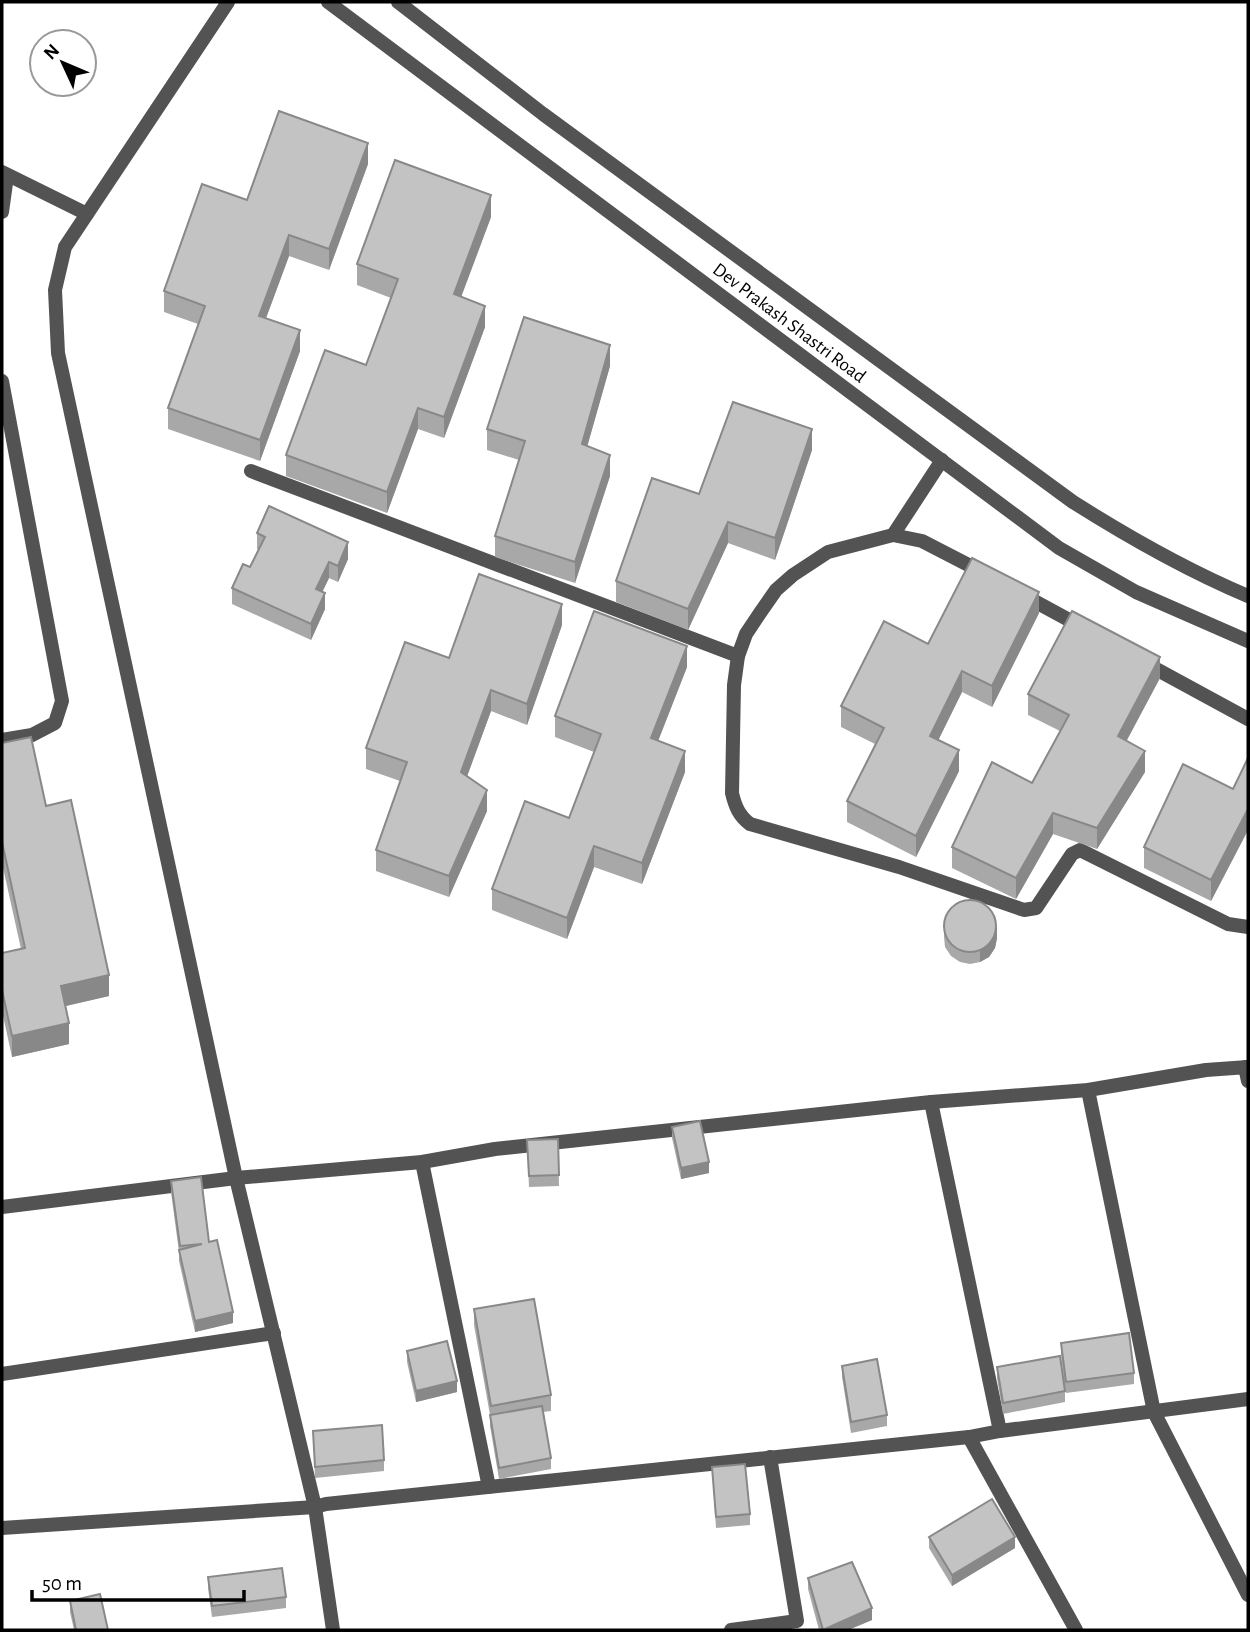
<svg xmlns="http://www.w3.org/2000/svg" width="1250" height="1632" font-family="'Alegreya Sans',sans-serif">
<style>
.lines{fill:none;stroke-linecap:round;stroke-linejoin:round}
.minor{stroke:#535353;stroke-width:14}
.tertiary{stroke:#535353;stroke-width:14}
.wall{fill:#a8a8a8}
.shaded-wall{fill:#888}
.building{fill:#c3c3c3;stroke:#888;stroke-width:2}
.labels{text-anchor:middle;stroke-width:7;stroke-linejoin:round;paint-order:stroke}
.street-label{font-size:19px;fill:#000;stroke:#fff}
</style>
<rect width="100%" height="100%" fill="#fff"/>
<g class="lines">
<g class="minor">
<polyline points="228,2 65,247 55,290 58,353 236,1178 315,1507 333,1630"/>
<polyline points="2,172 87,214"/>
<polyline points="2,212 7,176"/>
<polyline points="2,381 62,701 55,723 32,735 2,740"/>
<polyline points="251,471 738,656"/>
<polyline points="893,535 942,460"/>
<path d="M984,573L922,541L893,535L828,552L793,575L776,590L760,613L746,634L738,656L734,685L732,793C735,806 739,816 750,824L899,867L1024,910L1036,908L1072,854L1080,850L1228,924L1248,927"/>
<polyline points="1023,595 1082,627"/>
<polyline points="1145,663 1248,719"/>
<polyline points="1245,1067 1248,1081"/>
<polyline points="1088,1090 1154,1412 1248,1595"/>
<polyline points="931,1102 1000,1431"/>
<polyline points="422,1162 489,1487"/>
<polyline points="2,1207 236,1178 422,1162 495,1149 931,1102 1088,1090 1206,1070 1248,1067"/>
<polyline points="2,1374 274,1333"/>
<polyline points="969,1437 1076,1630"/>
<polyline points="2,1528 315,1507 326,1504 969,1437 1000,1431 1248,1399"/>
<polyline points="731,1630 797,1621 770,1457"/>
</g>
<g class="tertiary">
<polyline points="328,2 1059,548 1136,592 1248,641"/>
<path d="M398,2L543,114L1073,502C1130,538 1186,570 1248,596"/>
</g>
</g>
<g class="wall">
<polygon points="368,164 329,270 289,256 266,318 300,351 260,461 168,429 168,408 198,324 164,312 164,291 247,200"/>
<polygon points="491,217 461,297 485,327 444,438 418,429 387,513 286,476 286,455 366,365 391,298 357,285 357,264"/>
<polygon points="610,366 587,446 610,476 575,583 495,557 495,536 519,460 487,450 487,429"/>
<polygon points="812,450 775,560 728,543 688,630 616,602 616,581 699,494"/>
<polygon points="257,533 348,559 338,582 329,578 322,592 325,609 311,640 232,604 232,588 250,567 259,550 257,549"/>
<polygon points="1039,613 992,707 962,692 938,740 959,771 916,857 847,822 847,801 875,744 841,727 841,706 928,644"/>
<polygon points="562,625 527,725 491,711 467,776 487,811 449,897 376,871 376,850 400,781 366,769 366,748 449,658"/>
<polygon points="687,667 658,741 685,772 642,884 594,867 567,939 492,910 492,889 569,818 594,752 555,737 555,716"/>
<polygon points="1160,678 1126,741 1145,772 1097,849 1053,834 1016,899 952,868 952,847 1032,783 1060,731 1028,715 1028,694"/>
<polygon points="2,743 46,806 109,996 66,1006 69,1044 12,1057 2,1011 2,953 21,949 2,863"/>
<polygon points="1248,758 1248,830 1211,901 1144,868 1144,847 1233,789"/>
<polygon points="944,926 997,938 995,948 989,957 980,962 970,964 960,962 951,956 945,947 944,937"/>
<polygon points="672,1127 709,1173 681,1179 672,1138"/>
<polygon points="558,1139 559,1186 529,1187 527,1140"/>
<polygon points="171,1181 209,1242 233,1323 195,1332 179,1261 179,1252 171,1192"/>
<polygon points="474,1309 551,1395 551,1411 543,1412 551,1458 551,1469 499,1479 490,1426 490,1415 474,1325"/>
<polygon points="1061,1343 1134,1373 1134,1384 1066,1393 1065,1391 1065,1402 1003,1414 997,1378 997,1367 1065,1391 1061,1354"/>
<polygon points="407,1351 457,1392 416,1402 407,1362"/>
<polygon points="842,1366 887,1415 887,1426 851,1433 842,1377"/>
<polygon points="313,1431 384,1460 384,1471 315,1478"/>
<polygon points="712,1467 750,1514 750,1525 716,1528"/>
<polygon points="929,1537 1015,1548 952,1586 929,1548"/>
<polygon points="208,1577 286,1597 286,1608 212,1617 208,1588"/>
<polygon points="808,1578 872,1620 848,1630 819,1630 808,1589"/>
<polygon points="70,1601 108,1630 74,1630 70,1612"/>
</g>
<g class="shaded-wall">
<polygon points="368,143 368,164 329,270 329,249"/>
<polygon points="491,195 491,217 454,316 454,294"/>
<polygon points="289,235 289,256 259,337 259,316"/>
<polygon points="485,306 485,327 444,438 444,417"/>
<polygon points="300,330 300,351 260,461 260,440"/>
<polygon points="610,345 610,366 582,465 582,444"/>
<polygon points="418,408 418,429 387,513 387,492"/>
<polygon points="812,429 812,450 775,560 775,538"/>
<polygon points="610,455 610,476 575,583 575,562"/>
<polygon points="728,522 728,543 688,630 688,609"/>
<polygon points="348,542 348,559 338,582 338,566"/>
<polygon points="329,562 329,578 316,605 316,589"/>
<polygon points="1039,592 1039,613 992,707 992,686"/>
<polygon points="325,593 325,609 311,640 311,624"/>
<polygon points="562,604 562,625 527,725 527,704"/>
<polygon points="687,646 687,667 651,759 651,738"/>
<polygon points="1160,657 1160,678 1118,757 1118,736"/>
<polygon points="962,671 962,692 930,757 930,736"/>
<polygon points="491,690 491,711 461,793 461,772"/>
<polygon points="959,750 959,771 916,857 916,836"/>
<polygon points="685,751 685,772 642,884 642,863"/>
<polygon points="1145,751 1145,772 1097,849 1097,828"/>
<polygon points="487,790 487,811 449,897 449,876"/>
<polygon points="1248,809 1248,830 1211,901 1211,880"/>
<polygon points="1053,813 1053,834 1016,899 1016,878"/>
<polygon points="594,846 594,867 567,939 567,918"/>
<polygon points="997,927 997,938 995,948 989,957 980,962 980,951"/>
<polygon points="109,975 109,996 61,1007 61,986"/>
<polygon points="69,1023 69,1044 12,1057 12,1036"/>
<polygon points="709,1162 709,1173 681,1179 681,1168"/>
<polygon points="233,1312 233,1323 195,1332 195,1321"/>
<polygon points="457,1381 457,1392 416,1402 416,1391"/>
<polygon points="1015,1537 1015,1548 952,1586 952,1575"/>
<polygon points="872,1608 872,1620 848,1630 824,1630"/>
</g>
<g class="building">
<polygon points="279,111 368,143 329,249 289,235 259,316 300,330 260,440 168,408 205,306 164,291 202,184 247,200"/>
<polygon points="395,160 491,195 454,294 485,306 444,417 418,408 387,492 286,455 325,350 366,365 398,279 357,264"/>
<polygon points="524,317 610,345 582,444 610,455 575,562 495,536 525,441 487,429"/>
<polygon points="733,402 812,429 775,538 728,522 688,609 616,581 652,478 699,494"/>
<polygon points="269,506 348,542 338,566 329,562 316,589 325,593 311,624 232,588 243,564 250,567 265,537 257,533"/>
<polygon points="972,558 1039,592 992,686 962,671 930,736 959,750 916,836 847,801 884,728 841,706 884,621 928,644"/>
<polygon points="479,574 562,604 527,704 491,690 461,772 487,790 449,876 376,850 407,762 366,748 405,642 449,658"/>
<polygon points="594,611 687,646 651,738 685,751 642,863 594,846 567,918 492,889 525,801 569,818 601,734 555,716"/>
<polygon points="1072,611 1160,657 1118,736 1145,751 1097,828 1053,813 1016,878 952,847 992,762 1032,783 1069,715 1028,694"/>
<polygon points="31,737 46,806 71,800 109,975 61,986 69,1023 12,1036 2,990 2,953 25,948 2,842 2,743"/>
<polygon points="1248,758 1248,809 1211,880 1144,847 1183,764 1233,789"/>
<circle cx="970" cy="926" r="26"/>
<polygon points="700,1121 709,1162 681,1168 672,1127"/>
<polygon points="558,1139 559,1175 529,1176 527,1140"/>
<polygon points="201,1177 209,1242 217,1240 233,1312 195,1321 179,1250 202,1244 180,1246 171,1181"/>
<polygon points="534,1299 551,1395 491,1406 474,1309"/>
<polygon points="1129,1333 1134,1373 1066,1382 1061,1343"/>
<polygon points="447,1341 457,1381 416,1391 407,1351"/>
<polygon points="1060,1356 1065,1391 1003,1403 997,1367"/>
<polygon points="877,1359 887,1415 851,1422 842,1366"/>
<polygon points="542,1406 551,1458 499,1468 490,1415"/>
<polygon points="382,1425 384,1460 315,1467 313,1431"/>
<polygon points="745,1464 750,1514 716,1517 712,1467"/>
<polygon points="992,1499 1015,1537 952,1575 929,1537"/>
<polygon points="852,1562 872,1608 823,1630 808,1578"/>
<polygon points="282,1568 286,1597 212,1606 208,1577"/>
<polygon points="100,1594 108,1630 76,1630 70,1601"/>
</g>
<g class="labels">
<g class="street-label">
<text transform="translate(790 322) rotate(37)" y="7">Dev Prakash Shastri Road</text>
</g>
</g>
<rect width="1250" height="1632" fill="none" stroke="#000000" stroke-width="7"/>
<g transform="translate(63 63) rotate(314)"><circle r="33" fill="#ffffff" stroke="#999999" stroke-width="2"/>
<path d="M0-5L12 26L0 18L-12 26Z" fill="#000000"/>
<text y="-10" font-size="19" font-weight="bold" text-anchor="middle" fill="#000000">N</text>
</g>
<path d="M32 1590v10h212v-10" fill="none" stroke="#000000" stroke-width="3.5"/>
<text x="42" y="1590" font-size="21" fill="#000000" stroke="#ffffff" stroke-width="5" paint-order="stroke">50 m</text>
</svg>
